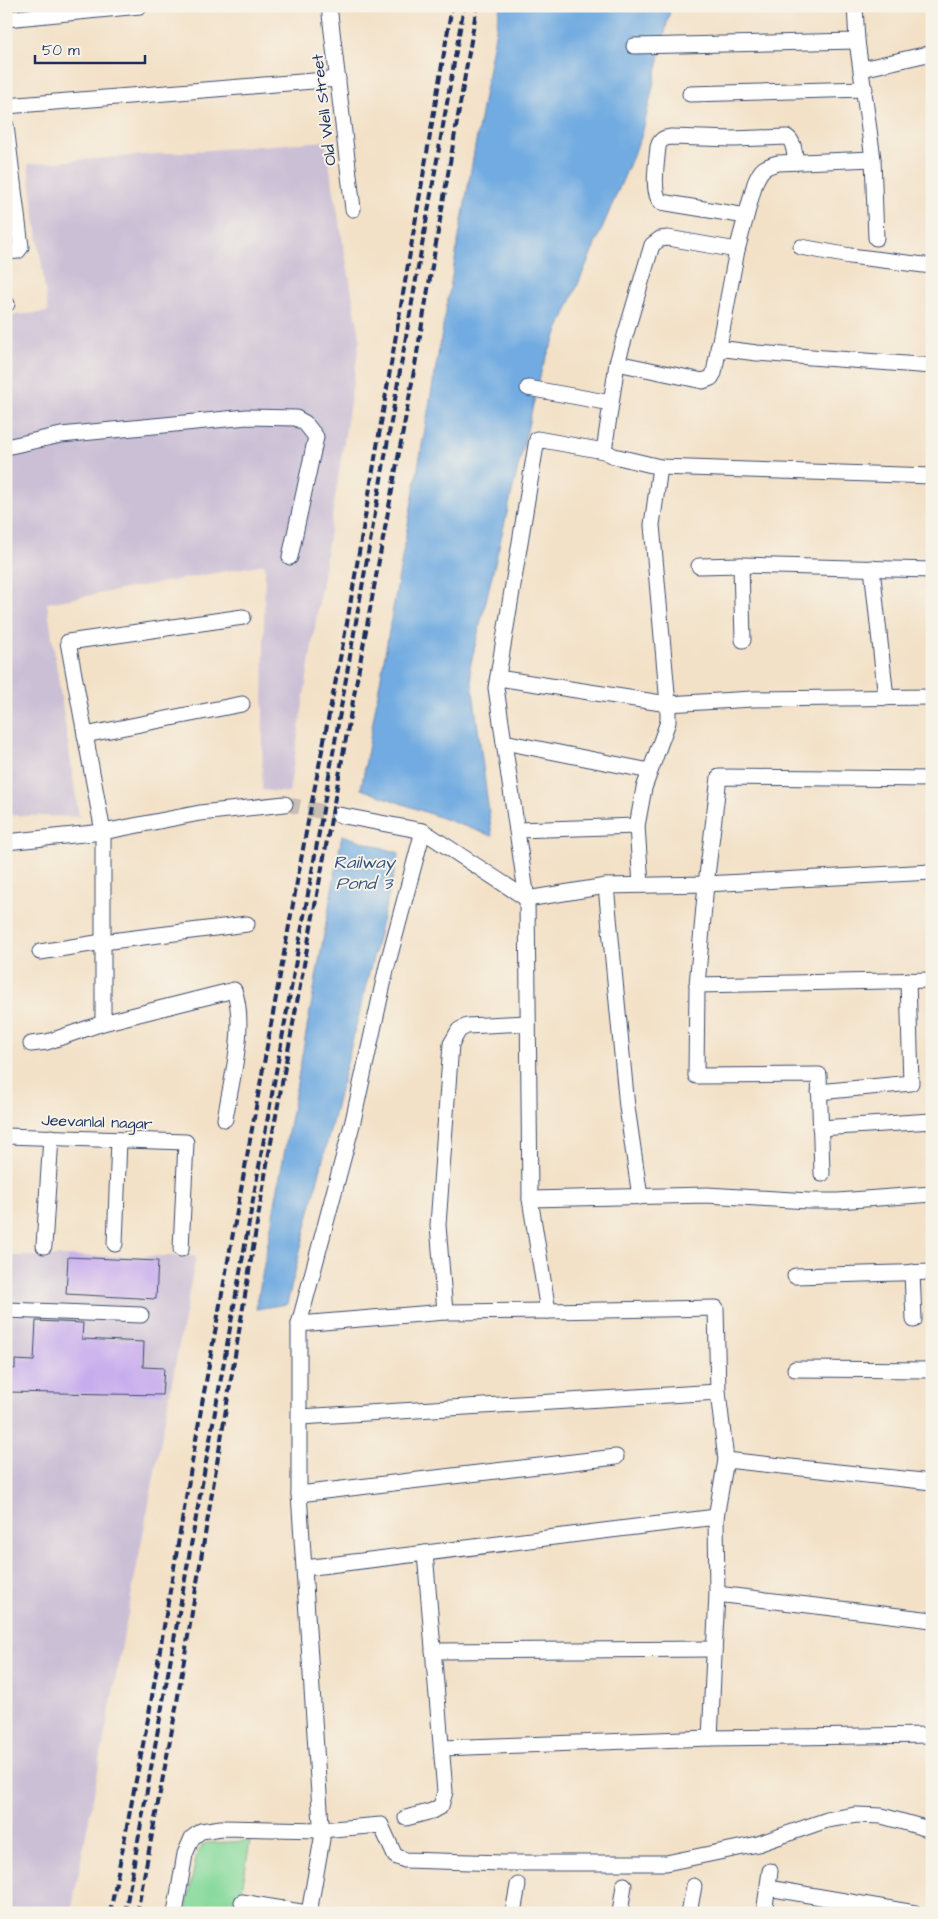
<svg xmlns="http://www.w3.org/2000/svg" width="938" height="1919" font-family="'Architects Daughter',sans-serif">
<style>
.industrial{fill:#cbbfd5}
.green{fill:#85d99b;stroke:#50847c}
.water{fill:#71abe1;stroke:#466da0}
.building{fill:#c5a9ee}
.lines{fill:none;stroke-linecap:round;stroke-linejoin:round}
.minor-tunnel{stroke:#c8bdb2;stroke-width:15;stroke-dasharray:15 8;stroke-linecap:butt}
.minor-casing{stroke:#3b4a6e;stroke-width:17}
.minor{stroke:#fff;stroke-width:15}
.rail{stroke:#1b2f5e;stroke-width:4;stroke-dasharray:8 4;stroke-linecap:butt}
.labels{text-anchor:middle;stroke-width:4;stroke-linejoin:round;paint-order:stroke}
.street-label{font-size:16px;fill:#1b2f5e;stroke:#f7f3e8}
.water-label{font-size:18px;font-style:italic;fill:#355485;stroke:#f7f3e8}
</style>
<rect width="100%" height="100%" fill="#f7f3e8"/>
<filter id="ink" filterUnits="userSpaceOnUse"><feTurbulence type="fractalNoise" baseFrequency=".02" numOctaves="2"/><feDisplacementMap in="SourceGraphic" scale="10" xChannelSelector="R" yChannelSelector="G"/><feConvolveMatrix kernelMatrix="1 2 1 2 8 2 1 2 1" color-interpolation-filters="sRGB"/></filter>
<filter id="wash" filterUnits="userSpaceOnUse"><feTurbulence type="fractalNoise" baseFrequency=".0096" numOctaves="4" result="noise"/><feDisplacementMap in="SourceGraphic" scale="20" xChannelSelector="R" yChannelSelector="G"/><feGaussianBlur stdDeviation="1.12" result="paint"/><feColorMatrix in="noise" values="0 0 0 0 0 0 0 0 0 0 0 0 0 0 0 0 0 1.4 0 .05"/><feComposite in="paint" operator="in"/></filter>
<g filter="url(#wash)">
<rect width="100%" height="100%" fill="#f3e1c7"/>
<g class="industrial">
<polygon points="325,141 360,338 289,793 262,790 265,564 47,603 79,817 6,815 6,316 48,312 28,164"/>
<polygon points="6,1256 196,1256 71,1913 6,1913"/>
</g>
<polygon class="green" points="250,1841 238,1913 186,1913 197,1852 206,1843"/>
<g class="water">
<polygon points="500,6 671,6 642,135 542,368 470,667 492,836 361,789"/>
<polygon points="342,835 399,853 287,1304 256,1309"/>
</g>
<g id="blocks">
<g class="building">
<polygon points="68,1257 158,1261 156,1299 66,1294"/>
<polygon points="36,1321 83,1323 82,1339 144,1342 143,1367 164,1368 162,1395 6,1392 6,1368 15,1369 15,1360 34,1361"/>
</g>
</g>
</g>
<g filter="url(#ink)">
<use href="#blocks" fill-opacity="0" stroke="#3b4a6e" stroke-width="1"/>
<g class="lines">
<polyline class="minor-tunnel" points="285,804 339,815"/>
<g class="minor-casing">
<g id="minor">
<polyline points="329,6 353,209"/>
<polyline points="855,6 857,41 873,159 876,238"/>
<polyline points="6,19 140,6"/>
<polyline points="634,46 857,41"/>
<polyline points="862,69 932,53"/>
<polyline points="690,94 865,89"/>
<polyline points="6,106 338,79"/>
<polyline points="6,126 21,247 18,251 6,252"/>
<path d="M746,216L661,202C651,193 657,160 658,147C660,140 663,138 671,137L733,139L787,137C795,142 794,154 796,162"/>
<polyline points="801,247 850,256 932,266"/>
<polyline points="6,304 7,304"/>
<polyline points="718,348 757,353 932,366"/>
<path d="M617,363L703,381L711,378L714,373L737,250L755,183C761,169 763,167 778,163L873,159"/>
<polyline points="528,388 611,403"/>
<polyline points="6,447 61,435 247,417 296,418 305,423 316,437 290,557"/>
<polyline points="604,451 617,363 652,245 660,239 668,238 737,250"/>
<polyline points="932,476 660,467 614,456 604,451 537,439 496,688 527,899 530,1199 548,1311 716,1308 718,1392 726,1460 932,1482"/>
<polyline points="741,565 743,640"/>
<polyline points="699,566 741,565 932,570"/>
<polyline points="872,568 886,698"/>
<polyline points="243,617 68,642 103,832 103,942 247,924"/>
<polyline points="498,678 668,704 752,699 932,697"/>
<polyline points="85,735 242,704"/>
<polyline points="504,742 650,771"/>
<polyline points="339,815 423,831 527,899 606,886 706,884 932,872"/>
<polyline points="517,830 637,826"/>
<polyline points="6,842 103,832 200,813 285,804"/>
<polyline points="641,885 637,826 644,788 668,722 668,704 652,525 660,467"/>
<polyline points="606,886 627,1107 640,1197"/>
<polyline points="40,952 103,942 103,1023"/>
<polyline points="697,985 932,980"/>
<path d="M31,1044L47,1042L103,1023L234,990C247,1026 231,1081 225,1119"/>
<polyline points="819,1092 911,1083 908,980"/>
<polyline points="820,1128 932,1121"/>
<polyline points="6,1136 186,1142 181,1249"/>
<polyline points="822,1174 819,1075 696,1076 697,985 706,884 719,777 932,779"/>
<polyline points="530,1199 707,1195 809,1201 838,1201 932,1194"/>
<polyline points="115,1244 119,1140"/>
<polyline points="44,1246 51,1137"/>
<polyline points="912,1272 914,1320"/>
<polyline points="795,1276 932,1272"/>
<polyline points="6,1310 141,1315"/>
<polyline points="445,1312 438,1225 451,1044 459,1030 467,1026 528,1023"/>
<polyline points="299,1324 445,1312 548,1311"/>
<polyline points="795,1369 932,1370"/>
<polyline points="300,1417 718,1392"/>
<polyline points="299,1494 616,1457"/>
<polyline points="305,1568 716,1517"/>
<polyline points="717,1594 932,1620"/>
<polyline points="433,1651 714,1649"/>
<polyline points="710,1738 717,1594 716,1517 726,1460"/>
<polyline points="442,1748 710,1738 932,1735"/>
<polyline points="406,1818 432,1811 441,1806 445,1792 425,1553"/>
<polyline points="768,1888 915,1913"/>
<polyline points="242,1902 307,1913"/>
<polyline points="175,1913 185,1854 192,1838 201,1831 221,1828 321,1830 381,1825 395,1856 405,1860 503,1863 666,1863 758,1844 827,1820 856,1815 882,1816 932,1830"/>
<polyline points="309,1913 322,1839 299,1494 299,1324 353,1121 387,966 423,831"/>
<polyline points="513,1913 518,1885"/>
<polyline points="620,1913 624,1885"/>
<polyline points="689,1913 694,1886"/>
<polyline points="764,1913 770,1871"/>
</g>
</g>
<use href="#minor" class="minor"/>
<g class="rail">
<polyline points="110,1913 149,1714 203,1398 307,827 347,623 452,6"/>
<polyline points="125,1913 320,827 464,6"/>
<polyline points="137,1913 175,1714 267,1164 411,388 477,6"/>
</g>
</g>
</g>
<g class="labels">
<g class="street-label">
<text transform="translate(323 110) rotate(-97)" y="6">Old Well Street</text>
<text transform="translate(97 1121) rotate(2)" y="6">Jeevanlal nagar</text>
</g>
<g class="water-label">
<text x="364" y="868">Railway<tspan x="364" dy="21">Pond 3</tspan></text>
</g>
</g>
<rect width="938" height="1919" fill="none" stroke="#f7f3e8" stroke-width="25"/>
<path d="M35 55v8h110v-8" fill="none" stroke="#1b2f5e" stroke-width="2.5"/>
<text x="42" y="55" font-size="15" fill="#1b2f5e" stroke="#f7f3e8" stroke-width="4" paint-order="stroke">50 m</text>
</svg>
